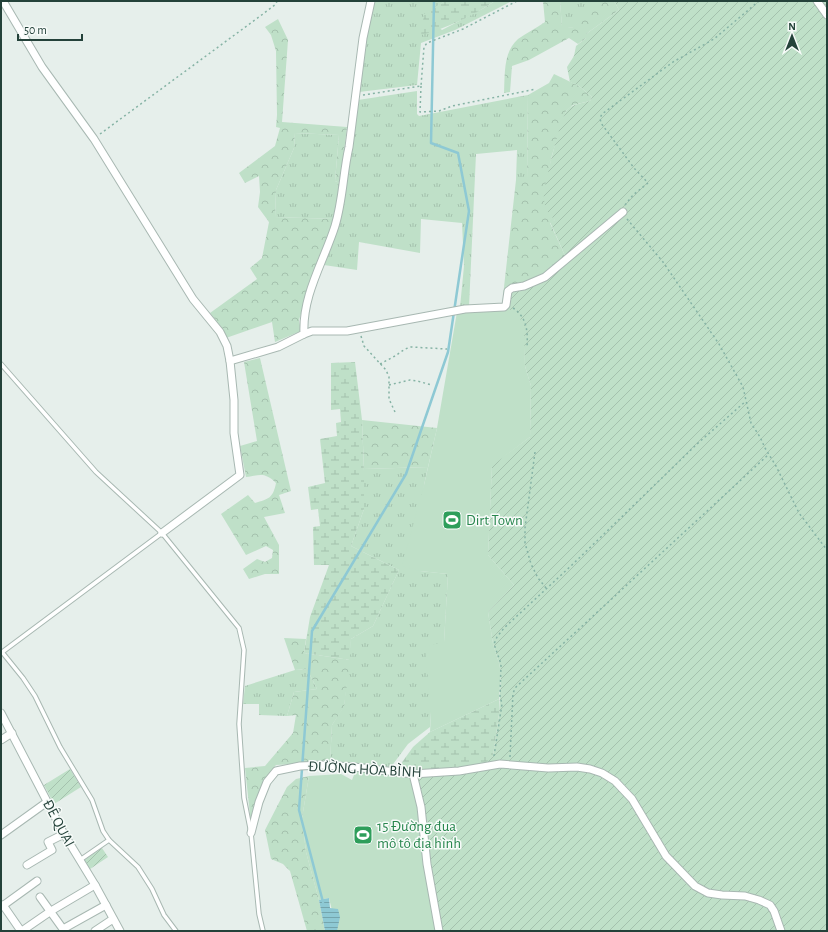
<svg xmlns="http://www.w3.org/2000/svg" width="828" height="932" font-family="'Alegreya Sans',sans-serif">
<style>
.grass{fill:url(#grass-tufts)}
.forest{fill:url(#forest-crowns)}
.wetland{fill:url(#wetland-marsh)}
.garden{fill:url(#garden-furrows)}
.pitch{fill:#bfe0c8}
.water{fill:url(#water-rules)}
.lines{fill:none;stroke-linecap:round;stroke-linejoin:round}
.stream{stroke:#8ec9d4;stroke-width:2.5}
.service-casing{stroke:#a8b8b2;stroke-width:5.5}
.minor-casing{stroke:#a8b8b2;stroke-width:9}
.path{stroke:#86b3a5;stroke-width:1.5;stroke-dasharray:2 3;stroke-linecap:butt}
.service{stroke:#fff;stroke-width:3.5}
.minor{stroke:#fff;stroke-width:7}
.labels{text-anchor:middle;stroke-width:3;stroke-linejoin:round;paint-order:stroke}
.leisure-label{font-size:15px;fill:#27864d;stroke:#f7fbf9;text-anchor:start}
.street-label{font-size:15px;fill:#24423a;stroke:#f7fbf9}
</style>
<defs>
<pattern id="grass-tufts" width="24" height="20" patternUnits="userSpaceOnUse"><rect width="24" height="20" fill="#bfe0c8"/><path d="M3 7l-1-3M5 7V3M7 7l1-3M15 17l-1-3M17 17v-4M19 17l1-3" fill="none" stroke="#a4c1ad"/></pattern>
<pattern id="forest-crowns" width="20" height="18" patternUnits="userSpaceOnUse"><rect width="20" height="18" fill="#bfe0c8"/><path d="M2 6a3 3 0 1 1 6 0M12 15a3 3 0 1 1 6 0" fill="none" stroke="#a4c1ad"/></pattern>
<pattern id="wetland-marsh" width="20" height="14" patternUnits="userSpaceOnUse"><rect width="20" height="14" fill="#bfe0c8"/><path d="M1 5h8M5 5V1M11 12h8M15 12V8" fill="none" stroke="#a4c1ad"/></pattern>
<pattern id="garden-furrows" width="10" height="10" patternUnits="userSpaceOnUse"><rect width="10" height="10" fill="#bfe0c8"/><path d="M-1 1l2-2M0 10L10 0M9 11l2-2" fill="none" stroke="#a4c1ad"/></pattern>
<pattern id="water-rules" width="6" height="5" patternUnits="userSpaceOnUse"><rect width="6" height="5" fill="#8ec9d4"/><path d="M0 2.5h6" fill="none" stroke="#74a5ad"/></pattern>
</defs>
<rect width="100%" height="100%" fill="#e6efeb"/>
<g class="grass">
<polygon points="373,1 445,1 424,15 442,30 484,8 495,1 512,1 455,30 421,43 417,85 359,92 365,42"/>
<polygon points="560,1 597,1 598,2 574,28 562,27"/>
<polygon points="417,91 417,114 419,116 528,95 527,181 516,180 517,150 476,154 469,307 460,307 464,266 462,223 421,219 420,253 359,242 357,270 324,265 340,219 351,156 358,100"/>
<polygon points="295,133 339,135 335,181 340,183 334,219 275,217 276,190 294,148"/>
<polygon points="428,467 424,485 420,571 448,574 444,642 431,712 430,727 408,744 391,767 330,762 332,725 344,706 351,639 373,626 399,570 351,546 364,509 364,469"/>
<polygon points="307,669 317,689 294,692 287,716 259,715 259,704 243,704 245,686 295,670"/>
</g>
<g class="forest">
<path d="M543,1H560L562,26L573,28L597,2V1H614L619,10L586,34V38L578,44L569,38L529,60L512,66L510,92L504,93C505,75 503,52 518,39C526,33 537,28 545,22Z"/>
<polygon points="278,19 288,40 282,122 347,127 340,183 335,181 339,135 295,133 294,148 276,190 275,217 334,219 303,307 299,320 301,331 275,342 272,322 226,338 218,323 210,313 257,279 250,268 262,258 269,222 258,207 260,192 259,176 245,183 239,173 275,146 280,128 276,127 277,115 276,51 271,35 265,27"/>
<path d="M554,74L579,86L592,97L590,101L573,105L566,111L552,155L544,197L555,220L550,223L566,258C545,275 531,284 504,287L516,180H527L528,95L549,83Z"/>
<path d="M260,358L291,491L279,495L285,513L264,517L279,545V574H265L249,579L243,569L257,559L265,562L272,558L273,550L266,546L246,555L221,514L248,495L255,503C269,499 273,498 276,483C265,472 260,475 246,477L240,446L257,441L244,362Z"/>
<polygon points="362,420 437,428 428,467 364,469"/>
<path d="M284,638L306,639L304,653L350,660L344,707L332,725L330,762L276,765C260,783 256,800 251,824L245,768L265,766L293,733L296,715L287,716L294,692L317,689L307,669L295,670Z"/>
<polygon points="309,776 302,818 306,852 319,900 325,931 307,931 290,871 283,864 271,859 265,830 287,787 296,779"/>
</g>
<g class="wetland">
<path d="M445,1H495C472,16 448,28 421,35L424,14Z"/>
<polygon points="355,362 362,420 364,471 364,509 351,546 399,570 373,626 351,639 350,660 304,653 310,617 329,565 314,565 313,527 320,526 318,509 311,510 308,487 325,483 320,439 337,436 336,423 341,422 340,409 331,410 331,363"/>
<polygon points="499,699 499,714 493,756 490,761 484,764 448,769 416,772 398,768 413,747 430,732"/>
</g>
<g class="garden">
<path d="M614,1H827V931H437L414,787L410,778L409,770L416,772L448,769L484,764L493,756L499,714L501,673L499,663L493,644L488,612L514,585L488,555L492,465L530,437L531,386L525,366L524,347L502,308L504,287C531,284 545,275 566,258L550,222L555,220C547,212 545,210 544,199C543,188 561,117 567,110C573,104 582,103 590,101L592,97L579,86L570,82L567,67L574,56L576,46L586,38V34L619,10Z"/>
<polygon points="70,769 81,787 54,804 44,785"/>
<polygon points="102,848 108,857 90,869 84,860"/>
</g>
<g class="pitch">
<polygon points="483,308 509,309 517,313 524,326 525,366 531,386 530,437 492,466 488,555 514,585 488,612 493,644 499,663 501,673 499,699 430,732 431,712 425,646 444,642 448,574 420,571 402,566 424,485 437,428 457,312"/>
<polygon points="356,770 407,776 410,778 414,787 419,811 437,931 337,931 329,898 319,900 306,852 302,818 309,776 341,774 352,780"/>
</g>
<polygon class="water" points="329,898 330,908 338,909 340,917 337,931 325,931 319,900"/>
<g class="lines">
<polyline class="stream" points="323,902 299,810 312,631 406,474 448,352 469,211 458,153 431,143 434,1"/>
<g class="service-casing">
<g id="service">
<polyline points="1,364 96,472 162,533 239,628 244,650 239,724 242,768 244,798 251,833 259,914 263,931"/>
<polyline points="2,652 23,678 35,696 60,747 92,800 103,831 109,840 138,867 152,889 164,915 176,931"/>
<polyline points="1,653 162,533"/>
<polyline points="80,860 109,840"/>
</g>
</g>
<g class="minor-casing">
<g id="minor">
<polyline points="3,1 42,67 94,139 193,299 220,332 227,346 230,361 234,400 234,433 240,475 162,533"/>
<polyline points="817,1 827,15"/>
<polyline points="304,334 312,331 347,331 465,309 504,307 506,305 508,291 512,288 524,286 545,277 623,212"/>
<path d="M230,361L278,347L304,334C302,295 324,261 335,226C343,200 343,173 349,147L363,38L371,1"/>
<polyline points="1,713 64,834 95,885 120,931"/>
<polyline points="1,740 12,733"/>
<polyline points="413,774 421,807 427,864 439,931"/>
<polyline points="251,833 259,802 267,782 276,771 300,766 322,765 354,767 413,774 459,771 500,764 548,768 577,767 590,769 602,773 615,781 632,799 666,856 695,886 708,893 722,895 745,896 759,900 770,905 774,911 781,931"/>
<polyline points="1,835 47,802"/>
<polyline points="27,865 52,850 48,842 64,834"/>
<polyline points="40,897 63,929 106,905"/>
<polyline points="3,905 21,931"/>
<polyline points="1,907 37,881"/>
<polyline points="22,931 51,911 95,885"/>
<polyline points="95,931 113,919"/>
</g>
</g>
<g class="path">
<polyline points="421,86 420,112 439,111 452,106 536,89"/>
<polyline points="363,95 421,86 424,47 427,43 463,29 517,1"/>
<polyline points="100,134 263,14 276,4 277,1"/>
<polyline points="625,205 633,195 648,183 634,168 601,123 600,118 602,114 673,62 714,39 759,1"/>
<polyline points="627,219 663,262 719,344 743,387 751,423 760,437 765,448 776,466 799,513 827,550"/>
<path d="M513,308C527,317 528,332 527,347"/>
<polyline points="361,336 364,346 386,370 389,377 389,399 395,412"/>
<polyline points="380,364 395,356 405,349 411,347 447,349"/>
<polyline points="389,385 410,380 417,381 432,385"/>
<polyline points="535,452 525,528 525,543 531,564 538,578 546,588"/>
<polyline points="494,756 502,704 500,696 501,664 494,644 497,637 504,628 573,564 697,444 746,401"/>
<polyline points="510,757 513,693 516,687 768,455"/>
</g>
<use href="#service" class="service"/>
<use href="#minor" class="minor"/>
</g>
<defs>
<g id="stadium-square" transform="scale(1)"><rect x="-9" y="-9" width="18" height="18" rx="4" fill="#2e9e5b" stroke="#f7fbf9"/><path d="M0-5a6.5 5 0 1 0 0 10a6.5 5 0 1 0 0-10ZM-3.5-1.8h7v3.6h-7Z" fill="#fff"/></g>
</defs>
<g fill-rule="evenodd">
<use href="#stadium-square" x="452" y="520"/>
<use href="#stadium-square" x="363" y="835"/>
</g>
<g class="labels">
<g class="leisure-label">
<text x="466" y="525">Dirt Town</text>
<text x="377" y="831">15 Đường đua<tspan x="377" dy="17">mô tô địa hình</tspan></text>
</g>
<g class="street-label">
<text transform="translate(365 769) rotate(3)" y="5">ĐƯỜNG HÒA BÌNH</text>
<text transform="translate(59 823) rotate(62)" y="5">ĐÊ QUAI</text>
</g>
</g>
<rect width="828" height="932" fill="none" stroke="#24423a" stroke-width="4"/>
<g transform="translate(792 36)" stroke="#f7fbf9" stroke-width="3" paint-order="stroke">
<path d="M0-3L7 15L0 10L-7 15Z" fill="#24423a"/>
<text y="-6" font-size="11" font-weight="bold" text-anchor="middle" fill="#24423a">N</text>
</g>
<path d="M18 34v6h64v-6" fill="none" stroke="#24423a" stroke-width="2"/>
<text x="24" y="34" font-size="12" fill="#24423a" stroke="#f7fbf9" stroke-width="3" paint-order="stroke">50 m</text>
</svg>
